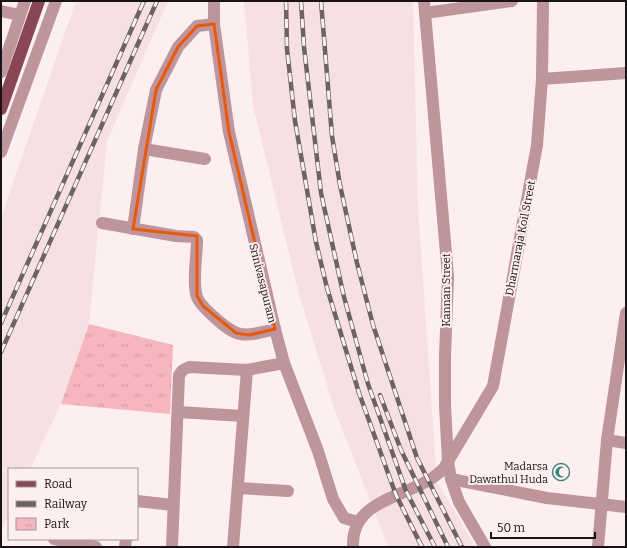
<svg xmlns="http://www.w3.org/2000/svg" width="627" height="548" font-family="Bitter,serif">
<style>
.built{fill:#f6e0e2}
.park{fill:url(#park-tufts)}
.lines{fill:none;stroke-linecap:round;stroke-linejoin:round}
.minor{stroke:#bd959a;stroke-width:12}
.major{stroke:#894753;stroke-width:12}
.rail-casing{stroke:#6b6364;stroke-width:4.5}
.rail{stroke:#fdeff0;stroke-width:3;stroke-dasharray:9;stroke-linecap:butt}
.marked{fill:none;stroke:#e8590c;stroke-width:3;stroke-linejoin:round}
.labels{text-anchor:middle;stroke-width:4;stroke-linejoin:round;paint-order:stroke}
.street-label{font-size:11px;fill:#181314;stroke:#fdeff0}
.poi-label{font-size:11px;fill:#181314;stroke:#fdeff0;text-anchor:end}
</style>
<defs>
<pattern id="park-tufts" width="24" height="20" patternUnits="userSpaceOnUse"><rect width="24" height="20" fill="#f5b6be"/><path d="M3 7l-1-3M5 7V3M7 7l1-3M15 17l-1-3M17 17v-4M19 17l1-3" fill="none" stroke="#d19ca2"/></pattern>
</defs>
<rect width="100%" height="100%" fill="#fdeff0"/>
<g class="built">
<polygon points="76,1 168,1 107,141 89,324 61,404 30,469 9,469 9,515 1,532 1,217"/>
<polygon points="244,1 413,1 418,208 437,482 476,547 389,547 385,539 334,408 299,294 253,106"/>
</g>
<polygon class="park" points="89,324 173,345 170,414 61,404"/>
<g class="lines">
<g class="minor">
<polyline points="214,1 214,24 229,132 275,329 284,363 318,451 333,499 344,518 358,522"/>
<polyline points="424,1 448,276 445,356 445,406 448,461 451,479 459,502 485,547"/>
<polyline points="1,11 20,15"/>
<polyline points="425,13 512,1"/>
<polyline points="1,72 25,1"/>
<polyline points="542,79 626,73"/>
<polyline points="144,149 205,159"/>
<polyline points="1,152 56,1"/>
<path d="M102,223L176,236L194,237L197,240C197,256 192,282 197,297C200,305 207,310 213,316C238,339 243,337 275,329"/>
<polyline points="133,229 144,149 156,90 178,47 197,26 214,24"/>
<polyline points="178,412 243,416"/>
<polyline points="607,440 626,443"/>
<polyline points="451,479 547,498 626,507"/>
<polyline points="238,488 288,491"/>
<polyline points="137,501 173,505"/>
<polyline points="54,539 96,547"/>
<polyline points="125,547 126,539"/>
<polyline points="172,547 179,375 183,370 189,367 247,370 284,363"/>
<polyline points="233,547 247,370"/>
<path d="M353,547C351,494 416,499 444,468L493,386L537,145L542,79L543,1"/>
<polyline points="598,547 607,440 626,313"/>
</g>
<polyline class="major" points="1,109 39,1"/>
<g class="rail-casing">
<g id="rail">
<polyline points="286,1 287,49 295,121 316,242 327,288 359,393 396,495 422,547"/>
<polyline points="301,1 304,47 321,193 344,297 368,384 406,491 435,547"/>
<polyline points="321,1 332,136 340,185 357,263 373,325 417,458 462,547"/>
<polyline points="1,323 144,1"/>
<polyline points="1,352 157,1"/>
<polyline points="380,395 401,450 448,547"/>
</g>
</g>
<use href="#rail" class="rail"/>
</g>
<path class="marked" d="M214,24L229,132L275,329L249,335L236,333L203,306L197,296V236L133,229L156,90L178,47L197,26Z"/>
<defs>
<g id="mosque-ring" transform="scale(0.9)"><circle r="9.5" fill="#fdeff0" stroke="#39817c" stroke-width="1.5"/><path d="M3.5-4.9A6 6 0 1 0 3.5 4.9A5 5 0 1 1 3.5-4.9Z" fill="#39817c"/></g>
</defs>
<g fill-rule="evenodd">
<use href="#mosque-ring" x="561" y="472"/>
</g>
<g class="labels">
<g class="street-label">
<text transform="translate(520 238) rotate(-79)" y="4">Dharmaraja Koil Street</text>
<text transform="translate(263 283) rotate(76)" y="4">Srinivasapuram</text>
<text transform="translate(446 290) rotate(-90)" y="4">Kannan Street</text>
</g>
<g class="poi-label">
<text x="548" y="470">Madarsa<tspan x="548" dy="13">Dawathul Huda</tspan></text>
</g>
</g>
<rect width="627" height="548" fill="none" stroke="#181314" stroke-width="4"/>
<rect x="8" y="468" width="130" height="72" fill="#fdeff0" stroke="#a19798"/>
<rect x="16" y="481" width="20" height="6" fill="#894753" stroke="#a19798"/>
<text x="44" y="488" font-size="12" fill="#181314">Road</text>
<rect x="16" y="501" width="20" height="6" fill="#6b6364" stroke="#a19798"/>
<text x="44" y="508" font-size="12" fill="#181314">Railway</text>
<rect x="16" y="518" width="20" height="12" fill="url(#park-tufts)" stroke="#a19798"/>
<text x="44" y="528" font-size="12" fill="#181314">Park</text>
<path d="M491 532v6h104v-6" fill="none" stroke="#181314" stroke-width="2"/>
<text x="497" y="532" font-size="12" fill="#181314" stroke="#fdeff0" stroke-width="3" paint-order="stroke">50 m</text>
</svg>
